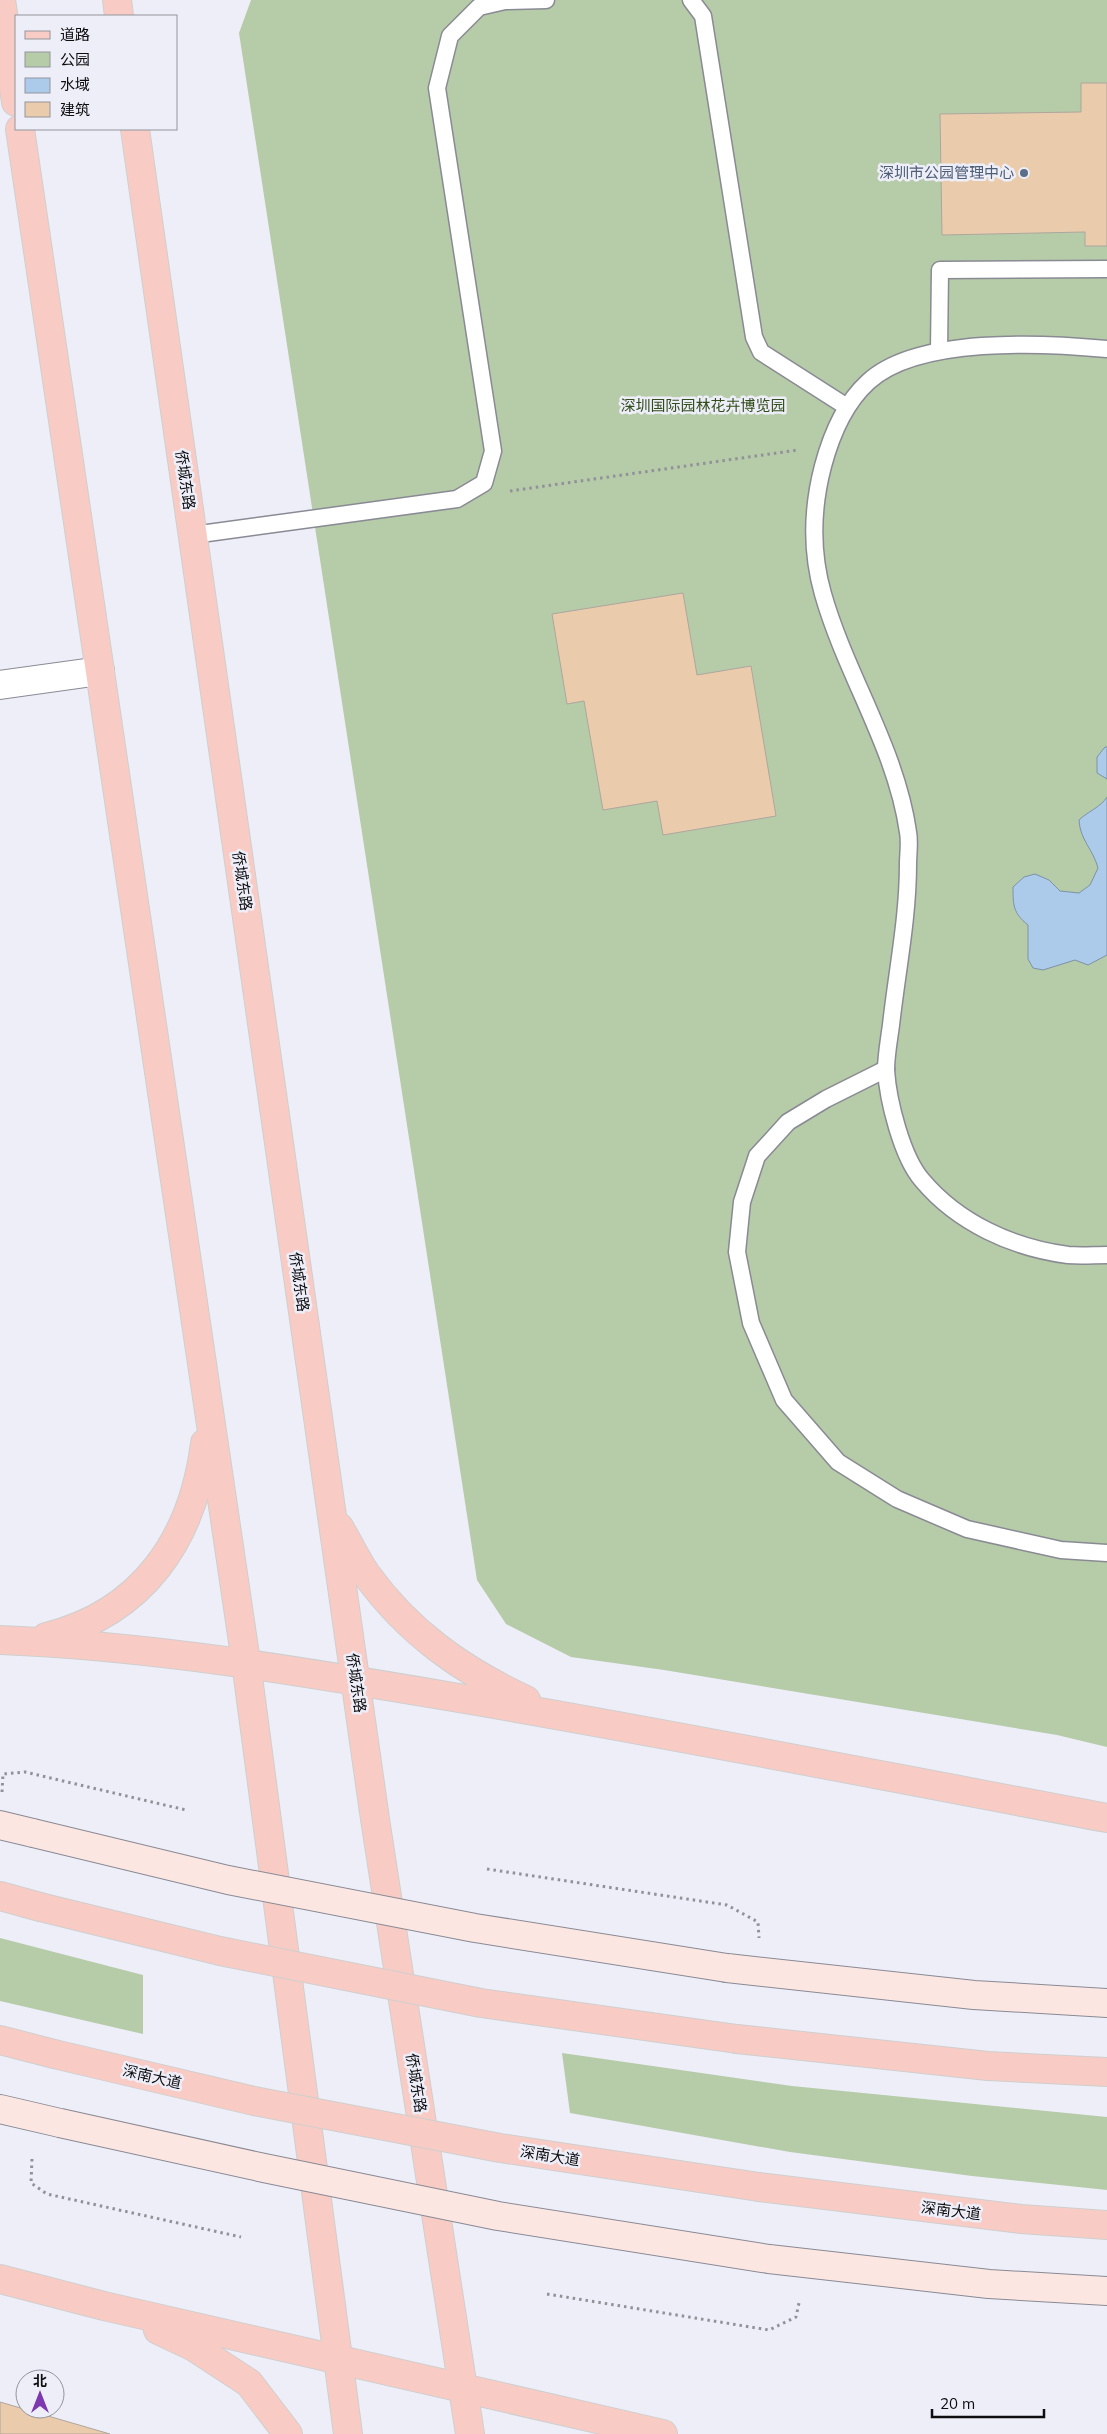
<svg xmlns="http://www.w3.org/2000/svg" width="1107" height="2434" font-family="Mulish,'Noto Sans SC',sans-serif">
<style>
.green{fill:#b6cba8}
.water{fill:#accbea;stroke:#7c92a9}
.building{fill:#eaccac;stroke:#aea69e}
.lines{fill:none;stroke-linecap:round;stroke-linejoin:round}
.service-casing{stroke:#898a94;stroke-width:19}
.minor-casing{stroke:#898a94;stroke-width:30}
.secondary-casing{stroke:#898a94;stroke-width:30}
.primary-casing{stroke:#cfcfcf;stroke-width:30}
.path{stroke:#919199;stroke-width:3;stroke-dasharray:2.5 4;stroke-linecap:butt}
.service{stroke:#fff;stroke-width:16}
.minor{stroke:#fff;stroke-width:28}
.secondary{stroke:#fce6e2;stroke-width:28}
.primary{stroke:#f8ccc4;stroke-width:28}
.secondary-bridge-casing{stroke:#898a94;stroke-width:30;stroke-linecap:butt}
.primary-bridge-casing{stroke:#cfcfcf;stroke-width:30;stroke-linecap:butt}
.secondary-bridge{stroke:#fce6e2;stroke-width:28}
.primary-bridge{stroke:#f8ccc4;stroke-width:28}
.service-dot{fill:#5c6f8a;stroke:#eeeef9;stroke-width:2}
.labels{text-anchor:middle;stroke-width:5;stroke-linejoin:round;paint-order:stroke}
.service-label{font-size:15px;fill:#4e5e75;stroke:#eeeef9;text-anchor:end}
.park-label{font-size:15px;fill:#314d19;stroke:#eeeef9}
.street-label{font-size:15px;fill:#0d0d10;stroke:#eeeef9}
</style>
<rect width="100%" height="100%" fill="#eeeef9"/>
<g class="green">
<polygon points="251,0 1107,0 1107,1747 1057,1735 664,1670 571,1657 506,1624 477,1580 239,33"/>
<polygon points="0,1938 143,1975 143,2034 0,2001"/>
<polygon points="562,2053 792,2086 1107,2117 1107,2190 972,2176 790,2152 570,2113"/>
</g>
<g class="water">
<polygon points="1105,747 1107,747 1107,779 1097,773 1097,757"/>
<path d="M1107,797V955L1088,965L1075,960L1043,970L1033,968L1028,959V925C1013,913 1013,905 1013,887L1024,877L1035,874L1049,880L1060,891L1079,893L1090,885L1098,868C1093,849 1080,840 1079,820C1087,812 1101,807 1107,797Z"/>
</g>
<g class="building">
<polygon points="1081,83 1107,83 1107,246 1085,246 1085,232 942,235 940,114 1081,112"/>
<polygon points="683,593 697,675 751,666 776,816 663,835 657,801 603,810 584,701 567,704 552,614"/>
<polygon points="0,2402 110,2434 0,2434"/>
</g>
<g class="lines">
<g class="service-casing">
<g id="service">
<polyline points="691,0 703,16 754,337 761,352 847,407"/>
<path d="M1107,349C1044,343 917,336 868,382C845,403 831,436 823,466C812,508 811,552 823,594C846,675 896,748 908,832C910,842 908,854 908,864C908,918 897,971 891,1025C889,1040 886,1056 886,1070C888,1101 902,1157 922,1180C958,1223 1013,1248 1068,1255C1081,1256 1094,1255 1107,1255"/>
<polyline points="939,351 940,270 1107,269"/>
<polyline points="193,535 457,499 484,483 493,451 437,88 450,36 479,7 505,1 546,0"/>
<polyline points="886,1069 826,1099 788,1122 757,1156 742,1202 737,1252 751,1323 784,1400 838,1462 897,1499 967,1529 1061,1550 1107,1553"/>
</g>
</g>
<g class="minor-casing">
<polyline id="minor" points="0,685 100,671"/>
</g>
<g class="secondary-casing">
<g id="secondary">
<polyline points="0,1825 33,1833"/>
<polyline points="727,1968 974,1995 1107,2003"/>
<polyline points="0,2109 60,2123"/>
<polyline points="769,2259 989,2284 1107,2291"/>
</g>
</g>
<g class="primary-casing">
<g id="primary">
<polyline points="1,0 16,102"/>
<polyline points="117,0 119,16"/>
<polyline points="20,129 246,1662 348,2434"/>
<polyline points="135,129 375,1819 470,2434"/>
<path d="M339,1527C348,1542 356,1559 366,1574C408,1632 461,1670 526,1700"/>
<path d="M46,1637C143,1613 193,1539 205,1443"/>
<path d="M0,1640C151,1646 299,1671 447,1696C668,1733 887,1777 1107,1818"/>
<polyline points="0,1896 40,1907"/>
<polyline points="737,2039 988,2066 1107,2072"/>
<polyline points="0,2040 54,2054"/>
<polyline points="759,2187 1021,2219 1107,2225"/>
<polyline points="0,2279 104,2306 663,2434"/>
<polyline points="158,2330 194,2347 249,2383 288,2434"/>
</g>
</g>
<g class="path">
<polyline points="510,491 798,450"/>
<polyline points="2,1792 3,1774 25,1772 186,1810"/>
<polyline points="487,1869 727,1905 758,1922 759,1938"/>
<polyline points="32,2159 31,2183 47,2194 241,2237"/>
<polyline points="547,2294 769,2330 796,2317 799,2303"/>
</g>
<use href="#service" class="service"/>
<use href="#minor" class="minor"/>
<use href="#secondary" class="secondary"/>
<use href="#primary" class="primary"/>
<g class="secondary-bridge-casing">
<g id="secondary-bridge">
<polyline points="33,1833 228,1880 475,1928 727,1968"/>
<polyline points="60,2123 264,2168 498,2216 769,2259"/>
</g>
</g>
<g class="primary-bridge-casing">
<g id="primary-bridge">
<polyline points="40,1907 220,1951 481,2003 737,2039"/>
<polyline points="54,2054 254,2101 500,2148 759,2187"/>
</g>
</g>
<use href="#secondary-bridge" class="secondary-bridge"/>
<use href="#primary-bridge" class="primary-bridge"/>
</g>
<circle class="service-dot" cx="1024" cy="173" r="5"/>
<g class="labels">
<g class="service-label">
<text x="1014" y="178">深圳市公园管理中心</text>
</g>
<g class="park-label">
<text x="703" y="411">深圳国际园林花卉博览园</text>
</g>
<g class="street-label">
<text transform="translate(185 480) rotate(82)" y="5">侨城东路</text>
<text transform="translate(242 881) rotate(82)" y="5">侨城东路</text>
<text transform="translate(299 1282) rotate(82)" y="5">侨城东路</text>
<text transform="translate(356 1683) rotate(82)" y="5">侨城东路</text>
<text transform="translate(152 2077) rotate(13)" y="5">深南大道</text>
<text transform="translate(416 2083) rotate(81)" y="5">侨城东路</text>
<text transform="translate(550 2156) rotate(9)" y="5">深南大道</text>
<text transform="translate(951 2211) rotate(7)" y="5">深南大道</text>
</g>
</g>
<rect x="15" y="15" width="162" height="115" fill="#eeeef9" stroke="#94949c"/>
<rect x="25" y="31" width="25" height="8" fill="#f8ccc4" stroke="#94949c"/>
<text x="60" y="40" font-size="15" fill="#0d0d10">道路</text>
<rect x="25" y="52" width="25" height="15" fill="#b6cba8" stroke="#94949c"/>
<text x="60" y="65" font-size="15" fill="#0d0d10">公园</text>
<rect x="25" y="78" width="25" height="15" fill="#accbea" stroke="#94949c"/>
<text x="60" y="90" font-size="15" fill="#0d0d10">水域</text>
<rect x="25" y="102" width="25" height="15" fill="#eaccac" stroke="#94949c"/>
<text x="60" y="115" font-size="15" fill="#0d0d10">建筑</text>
<g transform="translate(40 2394)"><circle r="24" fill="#eeeef9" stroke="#94949c"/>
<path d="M0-4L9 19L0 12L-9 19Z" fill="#7d39ad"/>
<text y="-8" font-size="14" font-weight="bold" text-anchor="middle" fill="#0d0d10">北</text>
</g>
<path d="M932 2409v8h112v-8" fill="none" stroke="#0d0d10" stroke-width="2.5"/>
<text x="940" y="2409" font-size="15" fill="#0d0d10" stroke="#eeeef9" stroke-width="4" paint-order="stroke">20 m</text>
</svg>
